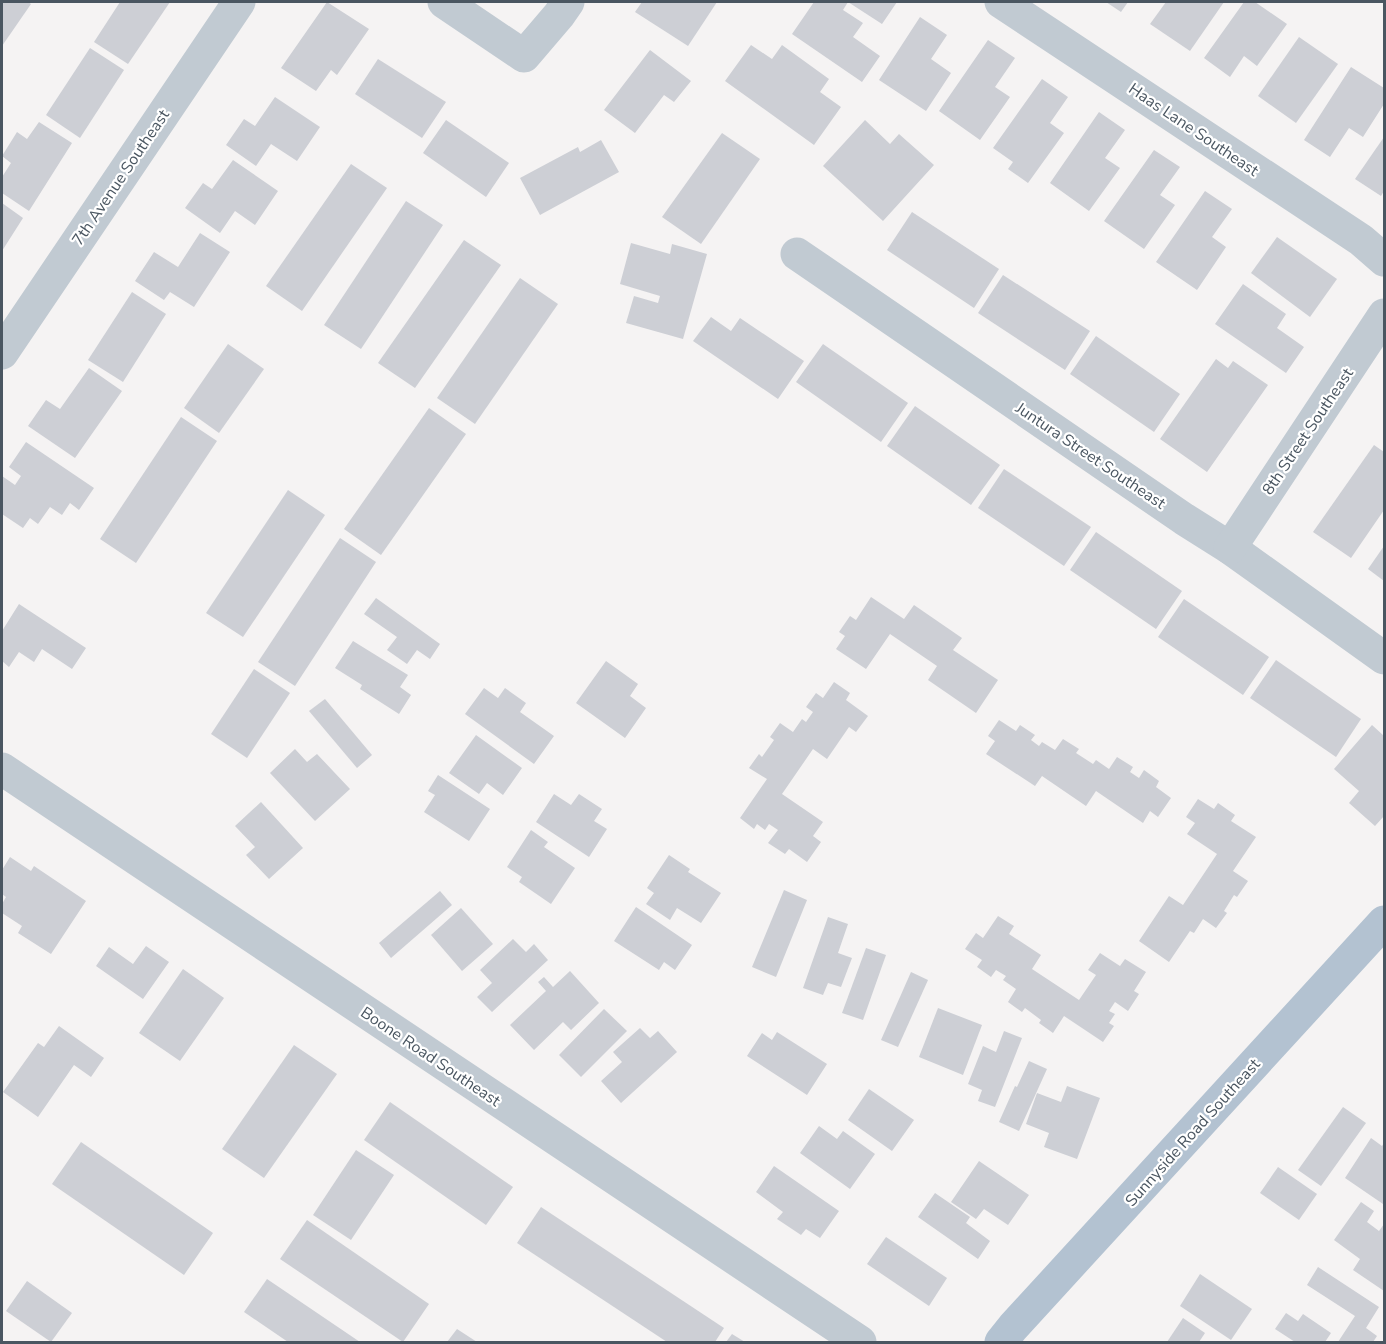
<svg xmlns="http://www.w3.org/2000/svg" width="1386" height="1344" font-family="'Nunito Sans',sans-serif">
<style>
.building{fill:#cdcfd5}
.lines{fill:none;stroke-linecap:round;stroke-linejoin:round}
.minor{stroke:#c1cad2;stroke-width:33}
.major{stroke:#b3c2d1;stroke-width:33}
.labels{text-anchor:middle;stroke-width:4.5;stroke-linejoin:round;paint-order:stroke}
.street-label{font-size:16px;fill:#4a5661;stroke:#fff}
</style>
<rect width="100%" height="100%" fill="#f5f3f3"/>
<g class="building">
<polygon points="2,2 28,2 31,4 2,46"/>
<polygon points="120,2 170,2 128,64 94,42"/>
<polygon points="327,2 369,29 337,75 331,70 316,91 281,68"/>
<polygon points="642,2 717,2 688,46 635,12"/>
<polygon points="814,2 897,2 882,24 848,2 843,10 863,23 853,37 880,56 862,82 792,34"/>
<polygon points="1106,2 1128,2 1121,12"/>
<polygon points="1166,2 1224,2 1190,51 1150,24"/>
<polygon points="1244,2 1255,2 1287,24 1257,66 1244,56 1230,77 1204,58"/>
<polygon points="920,17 947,35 931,59 951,73 926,111 879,80"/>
<polygon points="1299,37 1338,64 1296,123 1258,96"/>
<polygon points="988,40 1015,58 995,87 1010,97 980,140 939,111"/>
<polygon points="751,45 772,59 782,45 829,79 820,92 841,107 814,145 725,81"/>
<polygon points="90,48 124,70 80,138 46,115"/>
<polygon points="650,50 691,81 674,102 664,95 635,133 604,110"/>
<polygon points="378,59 446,102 422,138 355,94"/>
<polygon points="1351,67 1384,88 1384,104 1363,137 1349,128 1330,157 1304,140"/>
<polygon points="1042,79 1068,97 1050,123 1064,133 1028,183 1008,169 1013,162 993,148"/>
<polygon points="275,97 320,127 297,161 271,144 256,166 226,145 244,119 255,126"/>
<polygon points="1099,112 1125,130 1105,158 1120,168 1089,211 1050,183"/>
<polygon points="446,120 509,163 486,197 423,153"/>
<polygon points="865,120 890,144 899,134 934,165 883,221 823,166"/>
<polygon points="39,122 72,143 29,211 2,193 2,177 11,163 2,156 17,132 27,139"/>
<polygon points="722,133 760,159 701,244 662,217"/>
<polygon points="1384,137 1384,191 1381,196 1355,179"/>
<polygon points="601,140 619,172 540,215 520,178 578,147 580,152"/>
<polygon points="1154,150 1180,167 1160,195 1175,205 1144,249 1104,221"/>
<polygon points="233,160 278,191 255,225 235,211 220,233 185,208 203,183 212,189"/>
<polygon points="351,164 387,188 302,311 266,286"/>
<polygon points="1205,191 1232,209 1212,237 1226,247 1197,290 1156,262"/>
<polygon points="406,201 443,225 361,349 324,325"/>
<polygon points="2,203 23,218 2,251"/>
<polygon points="912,212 999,269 974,308 887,250"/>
<polygon points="200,233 230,252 194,307 170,292 164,300 135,281 154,252 178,267"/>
<polygon points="1277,237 1337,279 1310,317 1251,273"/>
<polygon points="464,240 501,265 415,388 378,363"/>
<polygon points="631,243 670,254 672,244 707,254 683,339 626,323 634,296 658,303 660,296 620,284"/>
<polygon points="1003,275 1090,331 1065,370 978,313"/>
<polygon points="520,278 558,304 475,424 437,398"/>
<polygon points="1243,284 1286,314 1277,328 1304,347 1286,373 1215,324"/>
<polygon points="132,292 166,314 123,382 88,360"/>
<polygon points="711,317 731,331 740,318 804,361 778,399 693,341"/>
<polygon points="1096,336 1180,394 1154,432 1070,374"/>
<polygon points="228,344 264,369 219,433 184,408"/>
<polygon points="823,344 908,403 881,442 796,382"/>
<polygon points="1216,359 1228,368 1233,361 1268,385 1207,472 1160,439"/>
<polygon points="89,368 122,391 75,458 28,426 46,400 60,409"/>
<polygon points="915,406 1000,465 971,505 887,446"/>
<polygon points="429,408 466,434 381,555 344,529"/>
<polygon points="181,417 217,441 136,563 100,539"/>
<polygon points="26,442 94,488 79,510 70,503 62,515 50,507 38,524 30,518 23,528 2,514 2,476 15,485 21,476 9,467"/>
<polygon points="1374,445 1384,452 1384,510 1351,558 1313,532"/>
<polygon points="1004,469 1091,527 1064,566 978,508"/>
<polygon points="288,490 325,515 243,637 206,613"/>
<polygon points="1096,532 1182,591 1156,629 1070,570"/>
<polygon points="340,538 376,562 295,686 258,662"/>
<polygon points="1384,546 1384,581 1368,569"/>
<polygon points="871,597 904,619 914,605 962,638 953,650 998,680 976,713 928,680 937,666 890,634 866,669 836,649 845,636 839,632 850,616 856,620"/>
<polygon points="376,598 440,644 430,659 417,650 407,664 387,650 397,637 364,614"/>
<polygon points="1184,599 1269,657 1243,695 1158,637"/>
<polygon points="19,604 86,648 72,669 42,649 34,662 19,652 9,667 2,661 2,631"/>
<polygon points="353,641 408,675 400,687 411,695 399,714 360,689 362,685 335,668"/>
<polygon points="1276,660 1361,719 1336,757 1250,698"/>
<polygon points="606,661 638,684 630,696 646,708 625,738 576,703"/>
<polygon points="254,669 290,693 247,758 211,734"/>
<polygon points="834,682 850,693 846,700 868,716 856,732 849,727 827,759 813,749 782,794 823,822 813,836 821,842 807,862 789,849 785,854 768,843 778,830 769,824 765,830 757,824 754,829 740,818 767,779 749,768 759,754 762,757 774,740 770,737 780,723 793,732 802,719 806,722 813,712 806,707 816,693 823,698"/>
<polygon points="484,688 498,698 505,688 526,703 520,712 554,736 534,764 465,714"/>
<polygon points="325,699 372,755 357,768 309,711"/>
<polygon points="999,720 1016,731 1020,725 1035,735 1031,740 1039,746 1042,742 1055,750 1063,739 1079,749 1076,753 1093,764 1096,760 1109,769 1117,757 1133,767 1130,772 1139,778 1144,770 1159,781 1156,787 1171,798 1158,817 1150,811 1143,823 1096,791 1086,806 1042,776 1035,786 986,754 995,741 988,736"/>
<polygon points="1372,725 1384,736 1384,816 1375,826 1349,803 1359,791 1334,769"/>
<polygon points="476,735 522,768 503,795 487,783 479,794 449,773"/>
<polygon points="295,749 307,762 317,754 350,789 315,821 270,773"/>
<polygon points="438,775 490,809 469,841 424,812 435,795 428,791"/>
<polygon points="554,794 571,805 579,794 602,809 594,821 607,829 589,857 536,822"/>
<polygon points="1198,799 1214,809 1218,803 1235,815 1231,821 1256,837 1233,871 1248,881 1237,897 1234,895 1224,911 1227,913 1216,928 1203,919 1194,933 1190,931 1169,962 1139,941 1169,896 1183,905 1217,854 1187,834 1195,823 1186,817"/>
<polygon points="261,802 303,848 269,879 246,855 255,847 235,826"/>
<polygon points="531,830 548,842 544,847 575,868 551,904 519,882 522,877 507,867"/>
<polygon points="669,855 690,869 688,872 721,893 701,923 677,908 670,920 646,904 654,893 647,888"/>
<polygon points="10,857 31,871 34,866 86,901 51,954 18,933 22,926 2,913 2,904 6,897 2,894 2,870"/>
<polygon points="784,890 807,900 776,977 752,967"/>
<polygon points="440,891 452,905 391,958 379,943"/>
<polygon points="636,907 692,945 675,970 664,962 659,970 614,941"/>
<polygon points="461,908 493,944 462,971 431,935"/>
<polygon points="998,916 1014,926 1009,934 1041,955 1032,969 1079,1000 1096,975 1088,970 1100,953 1120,966 1125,959 1146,972 1134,991 1139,994 1128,1011 1115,1002 1109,1011 1115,1014 1109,1023 1114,1026 1103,1042 1064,1016 1053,1033 1039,1023 1041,1020 1025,1008 1022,1012 1008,1002 1016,989 1003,980 1006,976 996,970 991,977 977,967 982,960 965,949 976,933 983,938"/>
<polygon points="828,917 848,924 838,953 852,958 841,987 828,983 823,995 803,988"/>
<polygon points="513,939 526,952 534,944 548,960 492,1012 477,997 492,983 480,970"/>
<polygon points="146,946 169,962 143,999 96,966 109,947 133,964"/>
<polygon points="866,948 886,955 863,1020 842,1013"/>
<polygon points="183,969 224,998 180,1061 139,1033"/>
<polygon points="570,971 599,1003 571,1030 563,1022 534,1050 510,1025 546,991 538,982 544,977 553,987"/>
<polygon points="911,972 928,980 898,1047 881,1040"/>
<polygon points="938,1008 982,1025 963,1075 919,1057"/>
<polygon points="604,1009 627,1031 581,1077 559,1055"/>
<polygon points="59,1026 104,1058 91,1077 74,1065 38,1117 3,1092 38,1043 44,1047"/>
<polygon points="640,1028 650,1038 658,1031 677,1052 621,1103 601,1081 622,1062 613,1052"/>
<polygon points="1004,1031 1022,1038 995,1107 978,1101 982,1090 968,1084 983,1046 996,1052"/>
<polygon points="777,1032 827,1064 807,1095 747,1056 762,1033 772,1040"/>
<polygon points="294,1045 337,1074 264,1178 222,1149"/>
<polygon points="1029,1061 1047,1069 1019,1131 999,1122 1015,1086 1017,1087"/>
<polygon points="1067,1086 1100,1098 1077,1159 1044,1147 1049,1133 1026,1124 1037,1093 1061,1102"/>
<polygon points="869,1089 914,1120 892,1151 848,1120"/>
<polygon points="390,1102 513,1187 486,1225 364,1140"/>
<polygon points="1343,1107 1366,1123 1321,1186 1298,1170"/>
<polygon points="819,1126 837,1139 843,1131 875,1154 850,1189 800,1153"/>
<polygon points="1371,1138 1382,1146 1384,1143 1384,1202 1383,1204 1345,1178"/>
<polygon points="81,1142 213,1233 184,1275 52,1184"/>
<polygon points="356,1150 394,1175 351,1240 313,1215"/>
<polygon points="979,1161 1029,1195 1008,1225 984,1209 976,1219 951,1202"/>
<polygon points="774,1166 839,1211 820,1238 806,1229 801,1235 777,1219 783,1212 756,1192"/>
<polygon points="1278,1167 1317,1194 1299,1220 1260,1193"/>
<polygon points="935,1193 970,1217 966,1223 990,1241 978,1259 918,1217"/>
<polygon points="1361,1202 1374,1211 1367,1222 1379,1231 1384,1224 1384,1291 1353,1270 1360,1259 1334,1240"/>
<polygon points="541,1207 724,1328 715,1342 667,1342 517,1243"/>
<polygon points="307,1220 429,1304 403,1342 280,1259"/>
<polygon points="886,1237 947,1278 929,1306 867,1264"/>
<polygon points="1318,1267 1379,1307 1366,1328 1377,1336 1373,1342 1338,1342 1355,1316 1307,1285"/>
<polygon points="1200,1274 1252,1309 1231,1340 1180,1306"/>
<polygon points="267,1279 360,1342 288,1342 244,1312"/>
<polygon points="27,1281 72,1313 51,1342 6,1311"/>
<polygon points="1286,1313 1298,1321 1303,1314 1331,1333 1325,1342 1295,1342 1275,1329"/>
<polygon points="1183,1318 1205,1333 1199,1342 1167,1342"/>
<polygon points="457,1329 477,1342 447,1342"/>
<polygon points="732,1334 745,1342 726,1342"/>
</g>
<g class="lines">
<g class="minor">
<polyline points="444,2 524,56 559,15 568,2"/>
<polyline points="1001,2 1361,240 1384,260"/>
<polyline points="797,254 1184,519 1230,548 1384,658"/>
<polyline points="2,353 239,2"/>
<polyline points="1230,548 1384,315"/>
<polyline points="2,769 860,1342"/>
</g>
<polyline class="major" points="1001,1342 1013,1327 1384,922"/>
</g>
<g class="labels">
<g class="street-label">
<text transform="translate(1194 129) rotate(34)" y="6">Haas Lane Southeast</text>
<text transform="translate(120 177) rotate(-56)" y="6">7th Avenue Southeast</text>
<text transform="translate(1307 431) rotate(-56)" y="6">8th Street Southeast</text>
<text transform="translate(1091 455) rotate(34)" y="6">Juntura Street Southeast</text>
<text transform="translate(431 1056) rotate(34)" y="6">Boone Road Southeast</text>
<text transform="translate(1192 1132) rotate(-48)" y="6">Sunnyside Road Southeast</text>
</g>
</g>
<rect width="1386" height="1344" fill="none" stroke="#4a5661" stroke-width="6"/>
</svg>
